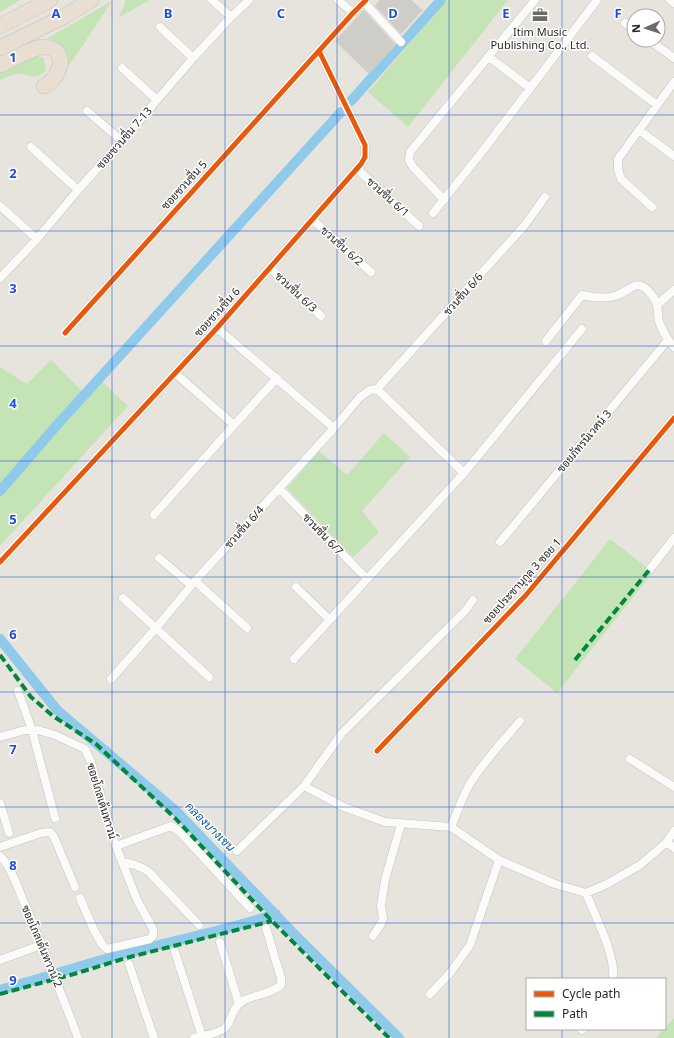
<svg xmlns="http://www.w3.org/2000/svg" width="674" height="1038" viewBox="0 0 674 1038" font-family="'Noto Sans',Sarabun,sans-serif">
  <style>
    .green { fill: #c4e4b5 }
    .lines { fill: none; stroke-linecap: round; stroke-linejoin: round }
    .canal { stroke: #8fcaeb; stroke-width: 10 }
    .building { fill: #cfcdc8 }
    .minor-casing { stroke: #c4c3c3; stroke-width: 9 }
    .motorway-casing { stroke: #c3c2c0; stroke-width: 16 }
    .minor { stroke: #fbfbfa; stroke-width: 8 }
    .motorway { stroke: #e8ded2; stroke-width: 15 }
    .quiet { stroke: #00873e; stroke-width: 4; stroke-dasharray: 8 4; stroke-linecap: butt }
    .cycleway-casing { stroke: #fff; stroke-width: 8 }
    .cycleway { stroke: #e8590c; stroke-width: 5 }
    .grid { fill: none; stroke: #1d4ed8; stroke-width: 1; stroke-opacity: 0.55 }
    .labels { text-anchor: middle; stroke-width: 3; stroke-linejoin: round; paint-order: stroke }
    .poi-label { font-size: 11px; fill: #282828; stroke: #fff }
    .street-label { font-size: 11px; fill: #282828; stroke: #fff }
    .water-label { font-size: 12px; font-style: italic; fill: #0a5a9b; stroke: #fff }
    .grid-label { font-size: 13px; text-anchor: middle; font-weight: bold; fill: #1d4ed8; stroke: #fff; stroke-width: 3; stroke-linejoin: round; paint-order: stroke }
  </style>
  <rect width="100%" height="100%" fill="#e7e4dd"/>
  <path class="green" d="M 0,0 L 20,0 L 0,12 Z
    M 126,0 L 150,0 L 119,17 Z
    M 447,0 L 508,0 L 408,127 L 368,92 Z
    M 112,1 L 77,54 L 64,72 L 64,49 L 56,41 L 48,38 Z
    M 32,54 L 44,58 L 46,71 C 35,80 31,75 18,74 C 13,74 5,78 0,80 L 0,68 Z
    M 51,360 L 84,393 L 96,376 L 128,406 L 0,546 L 0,367 L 27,384 Z
    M 384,433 L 410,457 L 362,511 L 379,532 L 353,557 L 287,488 L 319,451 L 347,475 Z
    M 610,539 L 653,572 L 557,693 L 515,659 Z
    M 674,1018 L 674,1038 L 656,1038 Z"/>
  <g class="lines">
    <path class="canal" d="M 351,101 L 441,0
      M 0,491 L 57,425 L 341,112
      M 0,639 L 57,710 L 175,810 L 294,934 L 399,1038
      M 0,990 C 45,978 89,962 135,951 C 182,939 230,929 276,914"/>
  </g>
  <path class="building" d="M 380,0 L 411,0 L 423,10 L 401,34 L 375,6 Z
    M 364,10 L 396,45 L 369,74 L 335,41 Z"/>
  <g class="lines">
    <g class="minor-casing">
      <path id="minor" d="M 212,0 L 231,17
        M 338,0 L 353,13
        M 670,0 L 674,3
        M 364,2 L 401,42
        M 625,23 L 634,30
        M 160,27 L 193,58
        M 649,40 L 674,58
        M 592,56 L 657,105
        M 489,57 L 530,88
        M 122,68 L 157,100
        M 87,111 L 122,141
        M 639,130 L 674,156
        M 31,147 L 78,190
        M 357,169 L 419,226
        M 444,200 L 413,167 L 409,160 L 410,152 L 535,0
        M 0,206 L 37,239
        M 652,207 L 621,179 L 618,169 L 618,159 L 674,82
        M 433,213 L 485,148 L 597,0
        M 313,220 L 371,272
        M 270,268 L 321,316
        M 0,278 L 37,239 L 78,190 L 122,141 L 193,58 L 231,17 L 249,0
        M 657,305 L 674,290
        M 217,328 L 334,428
        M 65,333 L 353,13 L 366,0
        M 546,341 L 582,295 C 591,297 605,299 615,296 C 622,294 628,289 634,286 C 644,282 655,297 657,306 C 659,312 657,318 660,324 C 663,332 668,340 674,347
        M 175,373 L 234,425
        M 377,389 L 524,226 L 545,197
        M 377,389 L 464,473
        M 279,488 L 367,579
        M 154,515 L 234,425 L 277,378
        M 500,542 L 668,340
        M 159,558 L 191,585
        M 0,562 L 217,328 L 361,164 L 365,157 L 365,145 L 319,51
        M 650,569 L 674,538
        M 195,581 L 247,628
        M 296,587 L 330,620
        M 123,598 L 209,677
        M 294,659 L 464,473 L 582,329
        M 111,679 L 156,628 L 195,581 L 334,428 L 360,397 L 370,390 L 377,389
        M 18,691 L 32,730 L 55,818
        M 0,737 L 25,730 L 38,730 L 55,735 L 85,749 L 91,762 L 114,841 L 137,900 L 153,929 L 153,936 L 150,939 L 107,949 C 98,944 85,909 80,898
        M 377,751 L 526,595 L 674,418
        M 630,759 L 674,787
        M 304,786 L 344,807 L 385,822 L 451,827 L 499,860 L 555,884 L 586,893 L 607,884 L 640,865 L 667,842 L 674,831
        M 0,803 L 9,833
        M 451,827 C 458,811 463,793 473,779 C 487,758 504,740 520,721
        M 667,842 L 674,848
        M 116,846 L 171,826 L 179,831 L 250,908
        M 0,847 L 41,833 L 50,832 L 54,837 L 75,887
        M 237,851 L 304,786 L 342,733 L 465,611 L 473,600
        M 0,856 C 11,865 20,894 26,907 C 44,951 62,994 78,1038
        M 122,862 C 133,863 140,866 149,872 L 199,925
        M 586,893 C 595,916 616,955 613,979
        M 373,936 L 381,924 L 383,918 L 381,906 L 385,880 L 401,824
        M 220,942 L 239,1004
        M 175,952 L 202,1036
        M 0,960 L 41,945
        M 129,964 L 154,1038
        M 430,994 L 450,973 L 470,945 L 499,860
        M 582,1030 L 583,1029
        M 194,1038 C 202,1036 221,1033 226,1027 C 232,1020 232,1007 243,1001 C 255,994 270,995 281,985 L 281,978 L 266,928"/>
    </g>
    <g class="motorway-casing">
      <path id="motorway" d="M 0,26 L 50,0
        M 0,48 L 65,16 L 91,0
        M 0,65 C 10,61 37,45 46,47 C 70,50 60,79 44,86"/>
    </g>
    <use href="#minor" class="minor"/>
    <use href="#motorway" class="motorway"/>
    <path class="quiet" d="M 0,655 L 31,697 L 53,716 L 96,744 L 175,818 L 270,919 L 389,1038
      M 575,660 L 650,569
      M 0,994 L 74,974 L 126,958 L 272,921"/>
    <g class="cycleway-casing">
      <path id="cycleway" d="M 65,333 L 353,13 L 366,0
        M 0,562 L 217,328 L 361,164 L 365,157 L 365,145 L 319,51
        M 377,751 L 526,595 L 674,418"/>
    </g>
    <use href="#cycleway" class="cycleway"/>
  </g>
  <path class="grid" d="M 112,0 L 112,1038M 225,0 L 225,1038M 337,0 L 337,1038M 449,0 L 449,1038M 562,0 L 562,979M 0,115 L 674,115M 0,231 L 674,231M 0,346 L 674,346M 0,461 L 674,461M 0,577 L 674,577M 0,692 L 674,692M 0,807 L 674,807M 0,923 L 674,923M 562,1029 L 562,1038"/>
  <defs>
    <g id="office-bare" transform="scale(1.2)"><path d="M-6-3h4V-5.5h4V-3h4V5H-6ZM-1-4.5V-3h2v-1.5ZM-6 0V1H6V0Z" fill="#6b6a67" stroke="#fff" stroke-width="2.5" paint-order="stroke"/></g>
  </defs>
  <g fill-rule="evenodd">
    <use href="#office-bare" x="540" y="15"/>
  </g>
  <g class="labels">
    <g class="poi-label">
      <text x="540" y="36">Itim Music<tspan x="540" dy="13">Publishing Co., Ltd.</tspan></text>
    </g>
    <g class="street-label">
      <text transform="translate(124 138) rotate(-49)" y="4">ซอยชวนชื่น 7-13</text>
      <text transform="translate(184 185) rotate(-48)" y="4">ซอยชวนชื่น 5</text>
      <text transform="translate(388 197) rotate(42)" y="4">ชวนชื่น 6/1</text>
      <text transform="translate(342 246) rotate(42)" y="4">ชวนชื่น 6/2</text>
      <text transform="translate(296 292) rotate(43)" y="4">ชวนชื่น 6/3</text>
      <text transform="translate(463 294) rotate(-48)" y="4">ชวนชื่น 6/6</text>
      <text transform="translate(217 312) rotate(-48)" y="4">ซอยชวนชื่น 6</text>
      <text transform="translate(584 441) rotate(-50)" y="4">ซอยภัทรนิเวศน์ 3</text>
      <text transform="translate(244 527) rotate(-48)" y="4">ชวนชื่น 6/4</text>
      <text transform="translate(323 534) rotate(46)" y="4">ชวนชื่น 6/7</text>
      <text transform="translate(522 581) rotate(-48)" y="4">ซอยประชานุกูล 3 ซอย 1</text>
      <text transform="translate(102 801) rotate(73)" y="4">ซอยโกลเด้นทาวน์</text>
      <text transform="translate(42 946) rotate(67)" y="4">ซอยโกลเด้นทาวน์ 2</text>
    </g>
    <g class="water-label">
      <text transform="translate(210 827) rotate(45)" y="4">คลองบางเขน</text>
    </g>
  </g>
  <g class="grid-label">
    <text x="56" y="18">A</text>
    <text x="168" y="18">B</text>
    <text x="281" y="18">C</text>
    <text x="393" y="18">D</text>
    <text x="506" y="18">E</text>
    <text x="618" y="18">F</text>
    <text x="13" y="62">1</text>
    <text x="13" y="178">2</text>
    <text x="13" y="293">3</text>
    <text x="13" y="408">4</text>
    <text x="13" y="524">5</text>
    <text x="13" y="639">6</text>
    <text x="13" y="754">7</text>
    <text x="13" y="870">8</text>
    <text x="13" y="985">9</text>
  </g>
  <rect x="526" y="978" width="140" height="52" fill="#ffffff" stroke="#a9a9a9"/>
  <rect x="534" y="991" width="20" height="6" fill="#e8590c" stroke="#a9a9a9"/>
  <text x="562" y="998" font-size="12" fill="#282828">Cycle path</text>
  <rect x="534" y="1011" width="20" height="6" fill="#00873e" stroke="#a9a9a9"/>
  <text x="562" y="1018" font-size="12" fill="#282828">Path</text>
  <g transform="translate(646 28) rotate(267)"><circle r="19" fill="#ffffff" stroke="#a9a9a9"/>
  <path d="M0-3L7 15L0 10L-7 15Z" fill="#6b6a67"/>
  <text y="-6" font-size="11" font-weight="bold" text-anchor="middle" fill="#282828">N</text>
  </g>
</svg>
